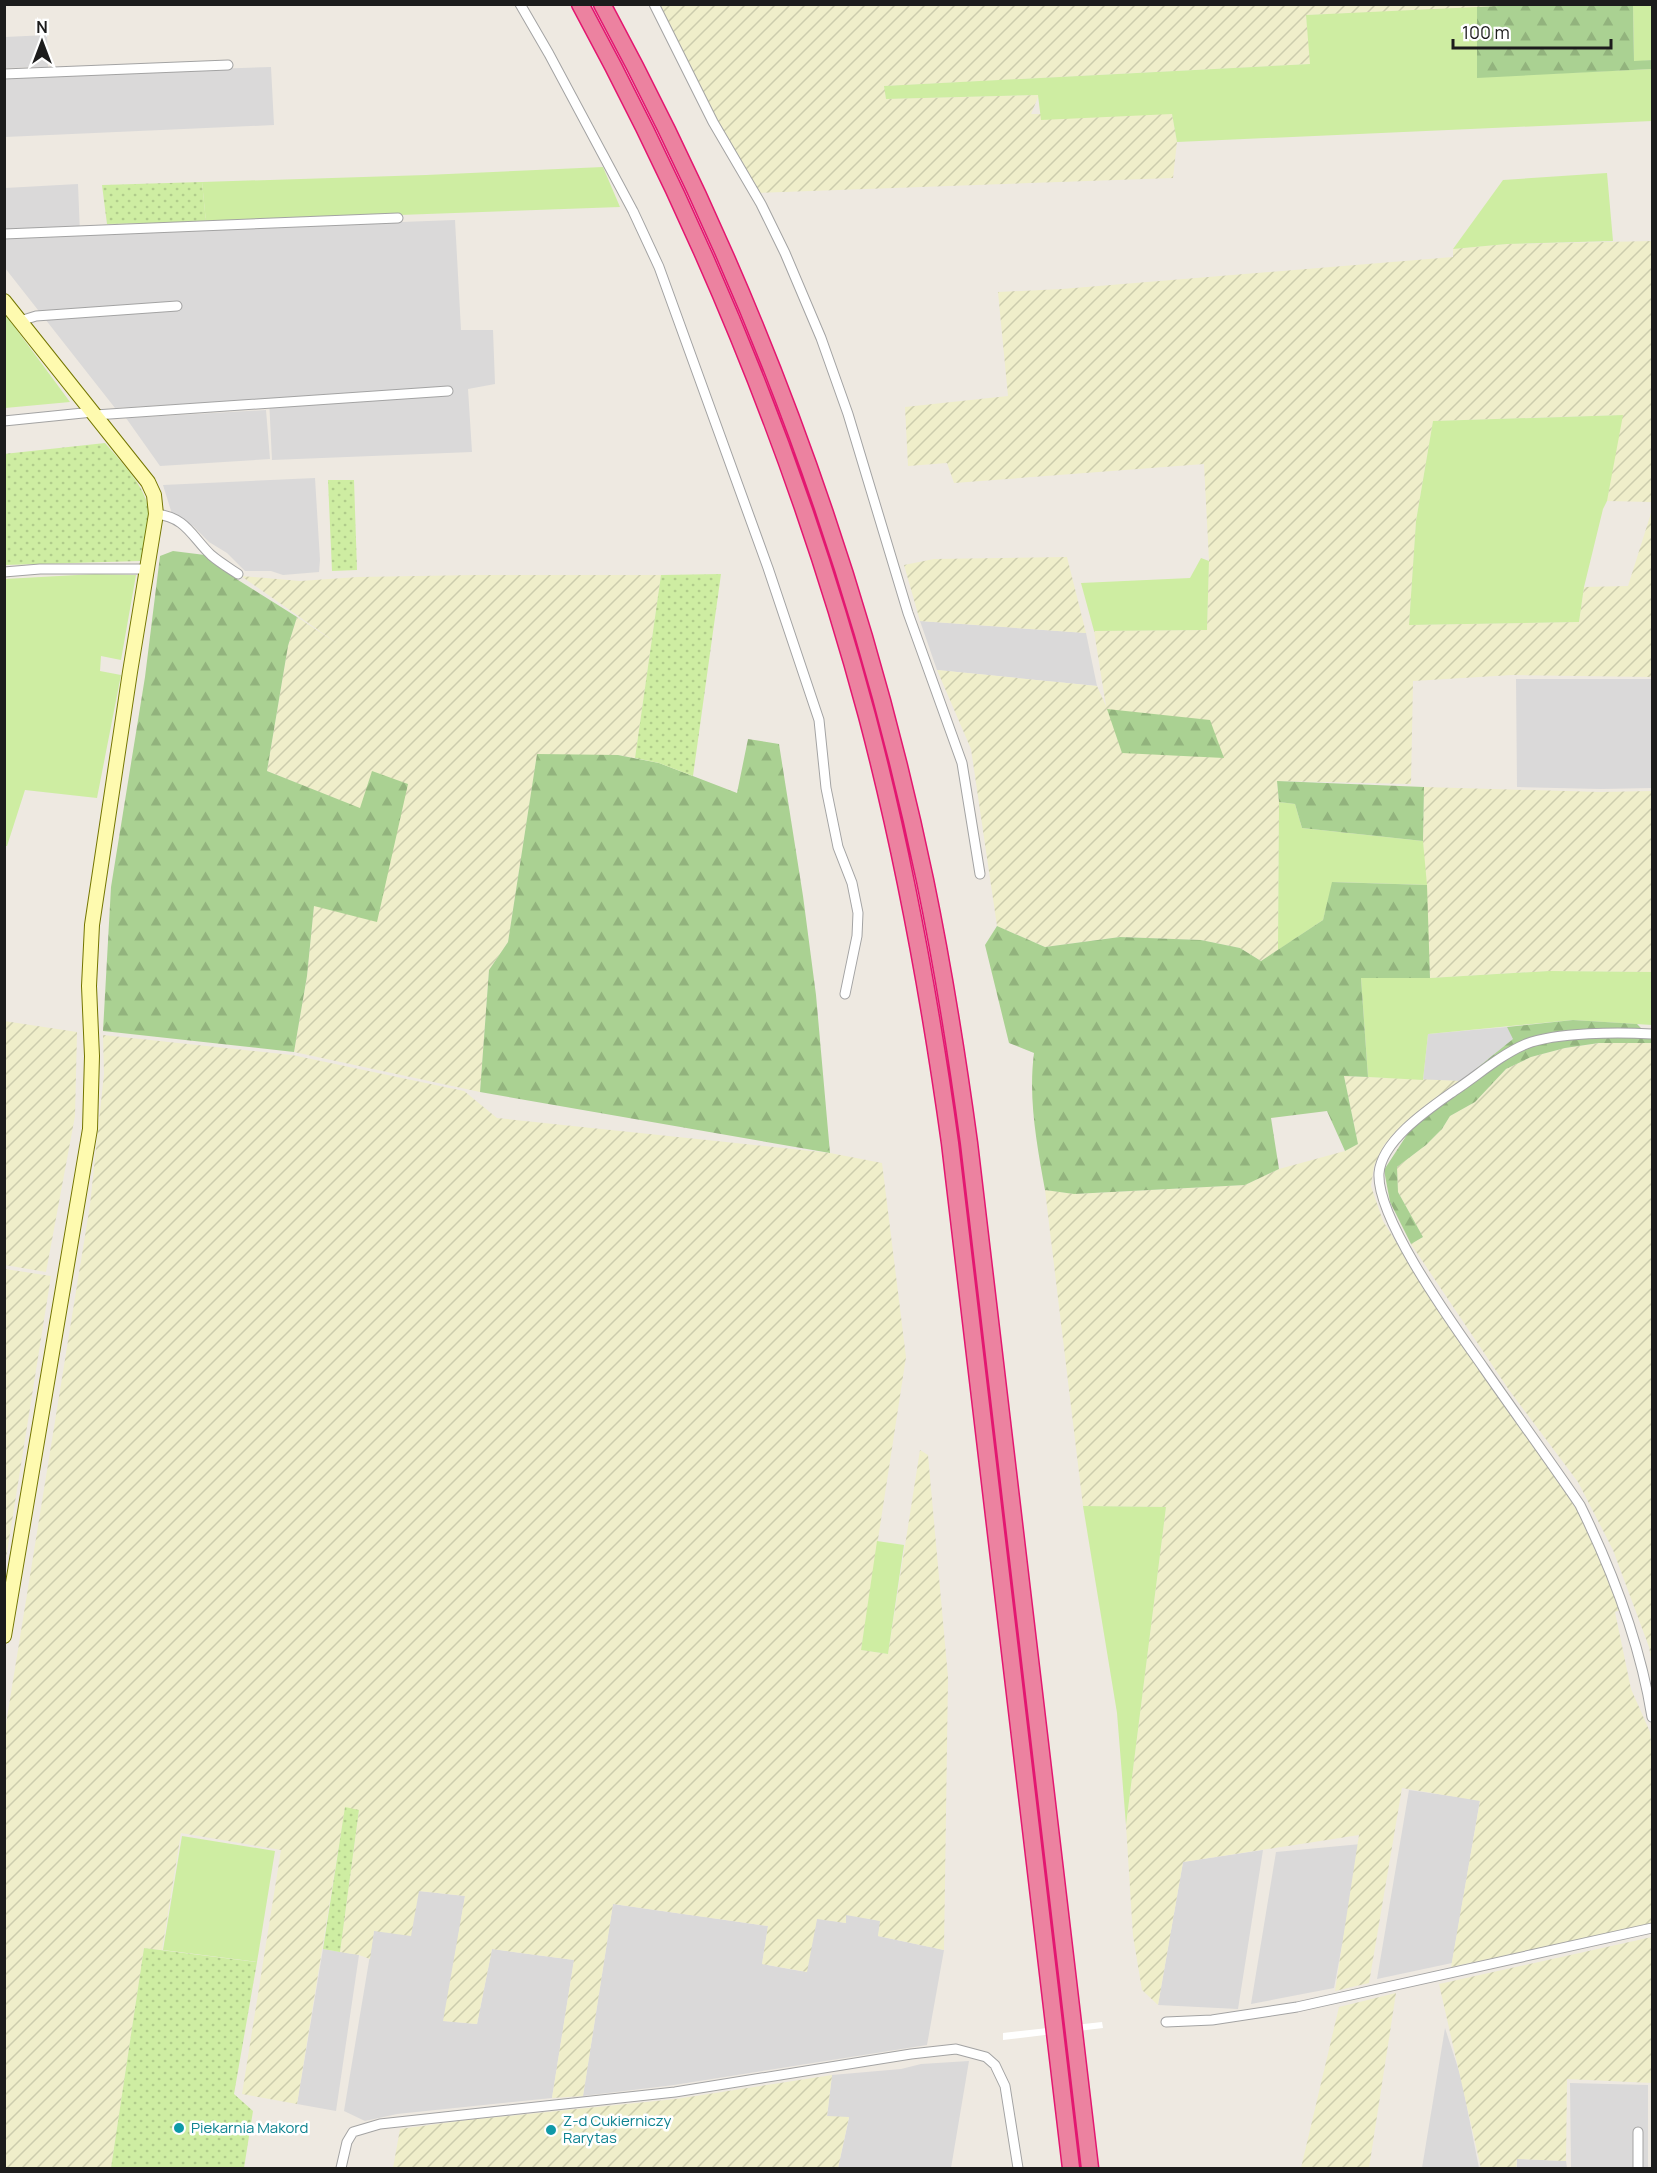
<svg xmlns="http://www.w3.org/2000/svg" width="1657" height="2173" viewBox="0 0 1657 2173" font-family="Manrope,sans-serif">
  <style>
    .residential { fill: #dad9d9 }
    .farmland { fill: url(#farmland-furrows) }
    .grass { fill: #ceeda2 }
    .forest { fill: url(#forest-firs) }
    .garden { fill: url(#garden-dots) }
    .pier { fill: #fff }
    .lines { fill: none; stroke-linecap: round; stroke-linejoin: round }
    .street-casing { stroke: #a3a3a3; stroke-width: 11 }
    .secondary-casing { stroke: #747600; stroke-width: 16 }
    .highway-casing { stroke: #e31770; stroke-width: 19 }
    .street { stroke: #fff; stroke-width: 9 }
    .secondary { stroke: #fefaaf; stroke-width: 14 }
    .highway { stroke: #ec82a0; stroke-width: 16 }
    .culture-dot { fill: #0f9aa8; stroke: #fff; stroke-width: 2 }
    .labels { text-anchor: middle; stroke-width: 5; stroke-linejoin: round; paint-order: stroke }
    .culture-label { font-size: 15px; fill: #0d838f; stroke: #fff; text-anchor: start }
  </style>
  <defs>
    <pattern id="farmland-furrows" width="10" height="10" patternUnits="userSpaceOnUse" patternTransform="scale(1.5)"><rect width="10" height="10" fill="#efeeca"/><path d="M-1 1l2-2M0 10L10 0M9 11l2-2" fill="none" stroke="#ccccad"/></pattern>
    <pattern id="forest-firs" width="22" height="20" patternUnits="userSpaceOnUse" patternTransform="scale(1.5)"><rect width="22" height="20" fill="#aad192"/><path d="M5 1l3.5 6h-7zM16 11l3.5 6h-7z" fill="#92b37d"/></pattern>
    <pattern id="garden-dots" width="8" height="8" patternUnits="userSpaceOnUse" patternTransform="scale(1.5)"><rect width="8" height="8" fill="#ceeda2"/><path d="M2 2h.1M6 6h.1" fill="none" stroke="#b0cb8b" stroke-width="1.8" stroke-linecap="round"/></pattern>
  </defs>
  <rect width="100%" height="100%" fill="#eee9e1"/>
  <path class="residential" d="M 47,35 L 48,67 L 5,68 L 5,37 Z
    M 271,67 L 274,125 L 5,137 L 4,76 Z
    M 78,184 L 80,234 L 455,220 L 461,330 L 493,330 L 495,384 L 468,389 L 472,452 L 272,460 L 269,399 L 115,408 L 5,268 L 5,188 Z
    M 266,410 L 270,459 L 160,466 L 126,418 Z
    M 315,478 L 320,560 L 319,572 L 283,575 L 271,571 L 245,571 L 227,553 L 209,542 L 193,526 L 172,514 L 163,485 Z
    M 920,621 L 1086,633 L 1097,686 L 937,670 Z
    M 1516,679 L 1652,679 L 1652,788 L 1601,789 L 1517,787 Z
    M 1507,1027 L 1514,1039 L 1461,1081 L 1423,1080 L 1428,1034 Z
    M 1409,1790 L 1480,1800 L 1452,1963 L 1377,1979 Z
    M 1361,1844 L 1334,1988 L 1251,2004 L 1276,1852 Z
    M 1263,1850 L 1238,2009 L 1158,2005 L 1183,1862 Z
    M 419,1891 L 465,1896 L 444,2021 L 477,2024 L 492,1949 L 574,1960 L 552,2098 L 397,2114 L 365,2121 L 344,2111 L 374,1931 Z
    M 613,1904 L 768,1926 L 762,1964 L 806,1972 L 817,1918 L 846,1923 L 846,1914 L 881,1921 L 878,1936 L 944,1950 L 927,2045 L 674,2085 L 583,2096 Z
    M 323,1949 L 359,1955 L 336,2111 L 297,2104 Z
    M 1445,2028 L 1461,2077 L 1479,2168 L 1422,2168 Z
    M 969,2061 L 951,2168 L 838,2168 L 849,2118 L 827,2117 L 832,2075 L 901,2069 L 921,2064 Z
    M 1570,2083 L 1648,2085 L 1648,2168 L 1571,2168 Z
    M 1517,2159 L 1566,2161 L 1567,2168 L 1517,2168 Z"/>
  <path class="farmland" d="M 655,5 L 1574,5 L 1306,15 L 1311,64 L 885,86 L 886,99 L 1039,95 L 1031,114 L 1172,114 L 1177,142 L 1173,178 L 754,193 Z
    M 1652,241 L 1652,502 L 1607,501 L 1622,415 L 1433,421 L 1416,521 L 1409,625 L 1579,622 L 1584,587 L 1628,586 L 1652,510 L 1652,677 L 1512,675 L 1413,681 L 1411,784 L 1277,781 L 1279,802 L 1278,950 L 1261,961 L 1240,948 L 1201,940 L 1120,937 L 1045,947 L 997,926 L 971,749 L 937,670 L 1097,686 L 1106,706 L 1094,631 L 1207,630 L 1209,561 L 1204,464 L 954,483 L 947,463 L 908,466 L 905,407 L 1008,396 L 998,292 L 1062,289 L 1453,257 L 1453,249 L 1507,244 Z
    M 1067,557 L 1086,633 L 920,621 L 904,565 L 934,559 Z
    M 475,575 L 661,575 L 635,758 L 618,755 L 537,755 L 508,942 L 489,970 L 480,1092 L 294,1052 L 307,976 L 314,906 L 361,809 L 267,771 L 288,646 L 297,617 L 338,644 L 241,576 L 300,581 L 358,577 Z
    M 1424,787 L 1600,792 L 1652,791 L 1652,972 L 1549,971 L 1430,978 L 1423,841 Z
    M 4,1021 L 77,1032 L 75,1116 L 46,1272 L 5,1265 Z
    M 103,1035 L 292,1055 L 464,1091 L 497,1118 L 830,1153 L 882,1163 L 906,1357 L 861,1650 L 888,1654 L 920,1450 L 928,1455 L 948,1677 L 944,1950 L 878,1936 L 880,1921 L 846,1915 L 846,1923 L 817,1919 L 807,1972 L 762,1964 L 768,1926 L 613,1904 L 583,2096 L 552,2098 L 574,1960 L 492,1949 L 477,2024 L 443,2021 L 465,1896 L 419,1891 L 411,1936 L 374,1931 L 370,1959 L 359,1955 L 340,1952 L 359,1811 L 345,1808 L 297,2104 L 242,2094 L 281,1850 L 181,1833 L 162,1950 L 144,1948 L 111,2168 L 5,2168 L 5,1730 L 90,1205 L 104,1074 Z
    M 1600,1043 L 1652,1043 L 1652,1664 L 1649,1647 L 1613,1550 L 1578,1482 L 1509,1390 L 1411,1244 L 1423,1237 L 1398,1192 L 1397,1167 L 1426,1145 L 1442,1129 L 1450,1116 L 1475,1102 L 1506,1069 L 1531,1057 L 1565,1048 Z
    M 1344,1076 L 1461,1081 L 1400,1127 L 1384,1145 L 1374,1166 L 1371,1186 L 1383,1221 L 1441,1314 L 1558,1480 L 1590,1531 L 1602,1566 L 1622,1609 L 1615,1612 L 1631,1689 L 1650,1732 L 1652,1754 L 1652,1924 L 1451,1967 L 1480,1801 L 1402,1788 L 1369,1983 L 1335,1991 L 1359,1835 L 1183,1862 L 1158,2005 L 1142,1990 L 1133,1936 L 1126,1825 L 1166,1507 L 1083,1506 L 1045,1190 L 1075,1194 L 1245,1185 L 1279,1169 L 1345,1151 L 1358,1144 Z
    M 5,1269 L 51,1276 L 5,1565 L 4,1269 Z
    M 1652,1937 L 1652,2083 L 1567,2079 L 1566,2161 L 1517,2159 L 1516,2168 L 1481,2168 L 1439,1984 Z
    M 1396,1993 L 1369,2168 L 1301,2168 L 1339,2007 Z
    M 832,2075 L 827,2116 L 849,2117 L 838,2168 L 393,2168 L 400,2129 L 467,2120 L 676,2099 Z"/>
  <path class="grass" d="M 1633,5 L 1652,5 L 1652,60 L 1634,62 Z
    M 1477,7 L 1477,77 L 1652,69 L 1652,121 L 1177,142 L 1172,114 L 1041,120 L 1038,95 L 886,99 L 884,86 L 1310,64 L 1306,15 Z
    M 603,167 L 620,207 L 206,222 L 202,182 L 426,175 Z
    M 1607,173 L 1613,241 L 1507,244 L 1453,249 L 1503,180 Z
    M 4,314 L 5,314 L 70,402 L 5,408 Z
    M 1623,415 L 1607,501 L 1603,509 L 1584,587 L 1579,622 L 1409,625 L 1416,521 L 1433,421 Z
    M 1201,558 L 1209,561 L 1207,630 L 1094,631 L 1081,583 L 1190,578 Z
    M 95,574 L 136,575 L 121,660 L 101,656 L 100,671 L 121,675 L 97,798 L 25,790 L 7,846 L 5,846 L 5,579 Z
    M 1279,802 L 1295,804 L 1302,828 L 1423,841 L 1427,885 L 1333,882 L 1323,920 L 1278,950 Z
    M 1549,971 L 1652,972 L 1652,1025 L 1573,1020 L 1428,1034 L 1423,1080 L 1368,1077 L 1361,978 L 1430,978 Z
    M 1083,1506 L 1166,1507 L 1126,1825 L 1117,1713 Z
    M 877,1541 L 904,1545 L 888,1654 L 861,1650 Z
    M 182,1836 L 275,1851 L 257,1962 L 163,1950 Z"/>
  <path class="forest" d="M 1545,4 L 1633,5 L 1634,61 L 1652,60 L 1652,69 L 1477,78 L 1477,7 Z
    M 173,551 L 205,555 L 238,580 L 297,617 L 288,646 L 267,771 L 360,808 L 372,771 L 408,784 L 377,922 L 314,906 L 307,976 L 294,1052 L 103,1031 L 111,887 L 145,677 L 160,556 Z
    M 1107,709 L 1210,720 L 1224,758 L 1122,753 Z
    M 748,739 L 779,744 L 803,896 L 816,995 L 830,1153 L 480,1092 L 489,970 L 508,942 L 537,754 L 618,755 L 659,763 L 737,793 Z
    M 1277,781 L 1424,787 L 1423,841 L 1302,828 L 1295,804 L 1279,802 Z
    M 1332,882 L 1427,885 L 1430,978 L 1361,978 L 1368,1077 L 1344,1076 L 1358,1144 L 1345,1151 L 1327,1111 L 1271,1118 L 1279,1169 L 1245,1185 L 1074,1194 L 1045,1190 C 1037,1145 1028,1099 1034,1053 L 1009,1043 L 985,945 L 997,926 L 1045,947 L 1120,937 L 1201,940 L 1240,948 L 1261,961 L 1323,920 Z
    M 1573,1020 L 1637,1024 L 1652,1039 L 1652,1043 L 1599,1043 L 1565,1048 L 1531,1057 L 1506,1069 L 1475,1102 L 1450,1116 L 1442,1129 L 1426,1145 L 1397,1167 L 1398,1192 L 1423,1237 L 1411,1244 L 1390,1202 L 1384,1170 L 1425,1107 L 1461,1081 L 1513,1039 L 1507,1027 Z"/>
  <path class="garden" d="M 202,182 L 206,222 L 107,224 L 102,185 Z
    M 105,443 C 120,461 149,489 149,515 C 149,530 144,546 140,561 L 5,565 L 4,454 Z
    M 328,480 L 354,480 L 357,570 L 332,571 Z
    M 721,574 L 693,776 L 659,763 L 635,758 L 661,575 Z
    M 345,1807 L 359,1810 L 340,1952 L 323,1949 Z
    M 144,1948 L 257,1962 L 234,2094 L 253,2111 L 244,2168 L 111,2168 Z"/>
  <path class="pier" d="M 1102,2022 L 1103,2028 L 1003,2040 L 1003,2033 Z"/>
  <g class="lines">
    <g class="street-casing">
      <path id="street" d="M 520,4 L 549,54 L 633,211 L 659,267 L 768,568 L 819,720 L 826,788 L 838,847 L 852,883 L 858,913 L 857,936 L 845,994
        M 654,4 L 713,122 L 761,204 L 785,253 L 821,338 L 848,414 L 908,613 L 962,763 L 980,874
        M 4,74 L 228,65
        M 4,234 L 398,218
        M 20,321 L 36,316 L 177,306
        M 95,415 L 448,391
        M 4,421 L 93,412
        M 156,514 C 186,517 192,537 211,555 C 219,562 229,568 238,574
        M 4,572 L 40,569 L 147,569
        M 1652,1034 C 1619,1032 1557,1032 1526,1044 C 1500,1055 1477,1076 1454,1091 C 1430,1108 1382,1140 1379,1173 C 1376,1219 1455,1327 1483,1367 C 1515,1413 1548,1458 1580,1505 C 1613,1572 1640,1643 1652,1717
        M 1166,2022 L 1212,2020 L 1297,2007 L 1652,1928
        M 341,2168 L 347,2142 L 353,2132 L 380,2124 L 675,2092 L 911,2054 L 956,2049 L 986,2057 L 995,2065 L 1005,2086 L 1018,2168
        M 1638,2168 L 1638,2132"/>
    </g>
    <g class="secondary-casing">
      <path id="secondary" d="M 4,301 L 148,482 L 154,495 L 156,514 L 130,672 L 92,925 L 89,986 L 92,1056 L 90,1129 L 4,1636"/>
    </g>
    <g class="highway-casing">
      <path id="highway" d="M 580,4 C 703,230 800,467 867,716 C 904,856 930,999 950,1143 L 1071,2168
        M 602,4 C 751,279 861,574 925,880 C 943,967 957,1055 969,1143 L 1090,2168"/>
    </g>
    <use href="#street" class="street"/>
    <use href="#secondary" class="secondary"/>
    <use href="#highway" class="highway"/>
  </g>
  <g class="culture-dot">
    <circle cx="179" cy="2128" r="6"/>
    <circle cx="551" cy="2130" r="6"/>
  </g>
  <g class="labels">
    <g class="culture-label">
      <text x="563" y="2126">Z-d Cukierniczy<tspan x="563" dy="17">Rarytas</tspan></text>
      <text x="191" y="2133">Piekarnia Makord</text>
    </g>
  </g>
  <rect width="1657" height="2173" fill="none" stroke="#1c1c1c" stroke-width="12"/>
  <g transform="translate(42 42)" stroke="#ffffff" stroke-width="4.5" paint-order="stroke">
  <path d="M0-4.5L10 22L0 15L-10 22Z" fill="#1c1c1c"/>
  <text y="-9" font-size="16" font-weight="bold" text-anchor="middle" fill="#1c1c1c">N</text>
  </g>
  <path d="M1453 39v9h158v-9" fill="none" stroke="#1c1c1c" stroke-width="3"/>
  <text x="1462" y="39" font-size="18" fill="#1c1c1c" stroke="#ffffff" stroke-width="4.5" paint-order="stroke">100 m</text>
</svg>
